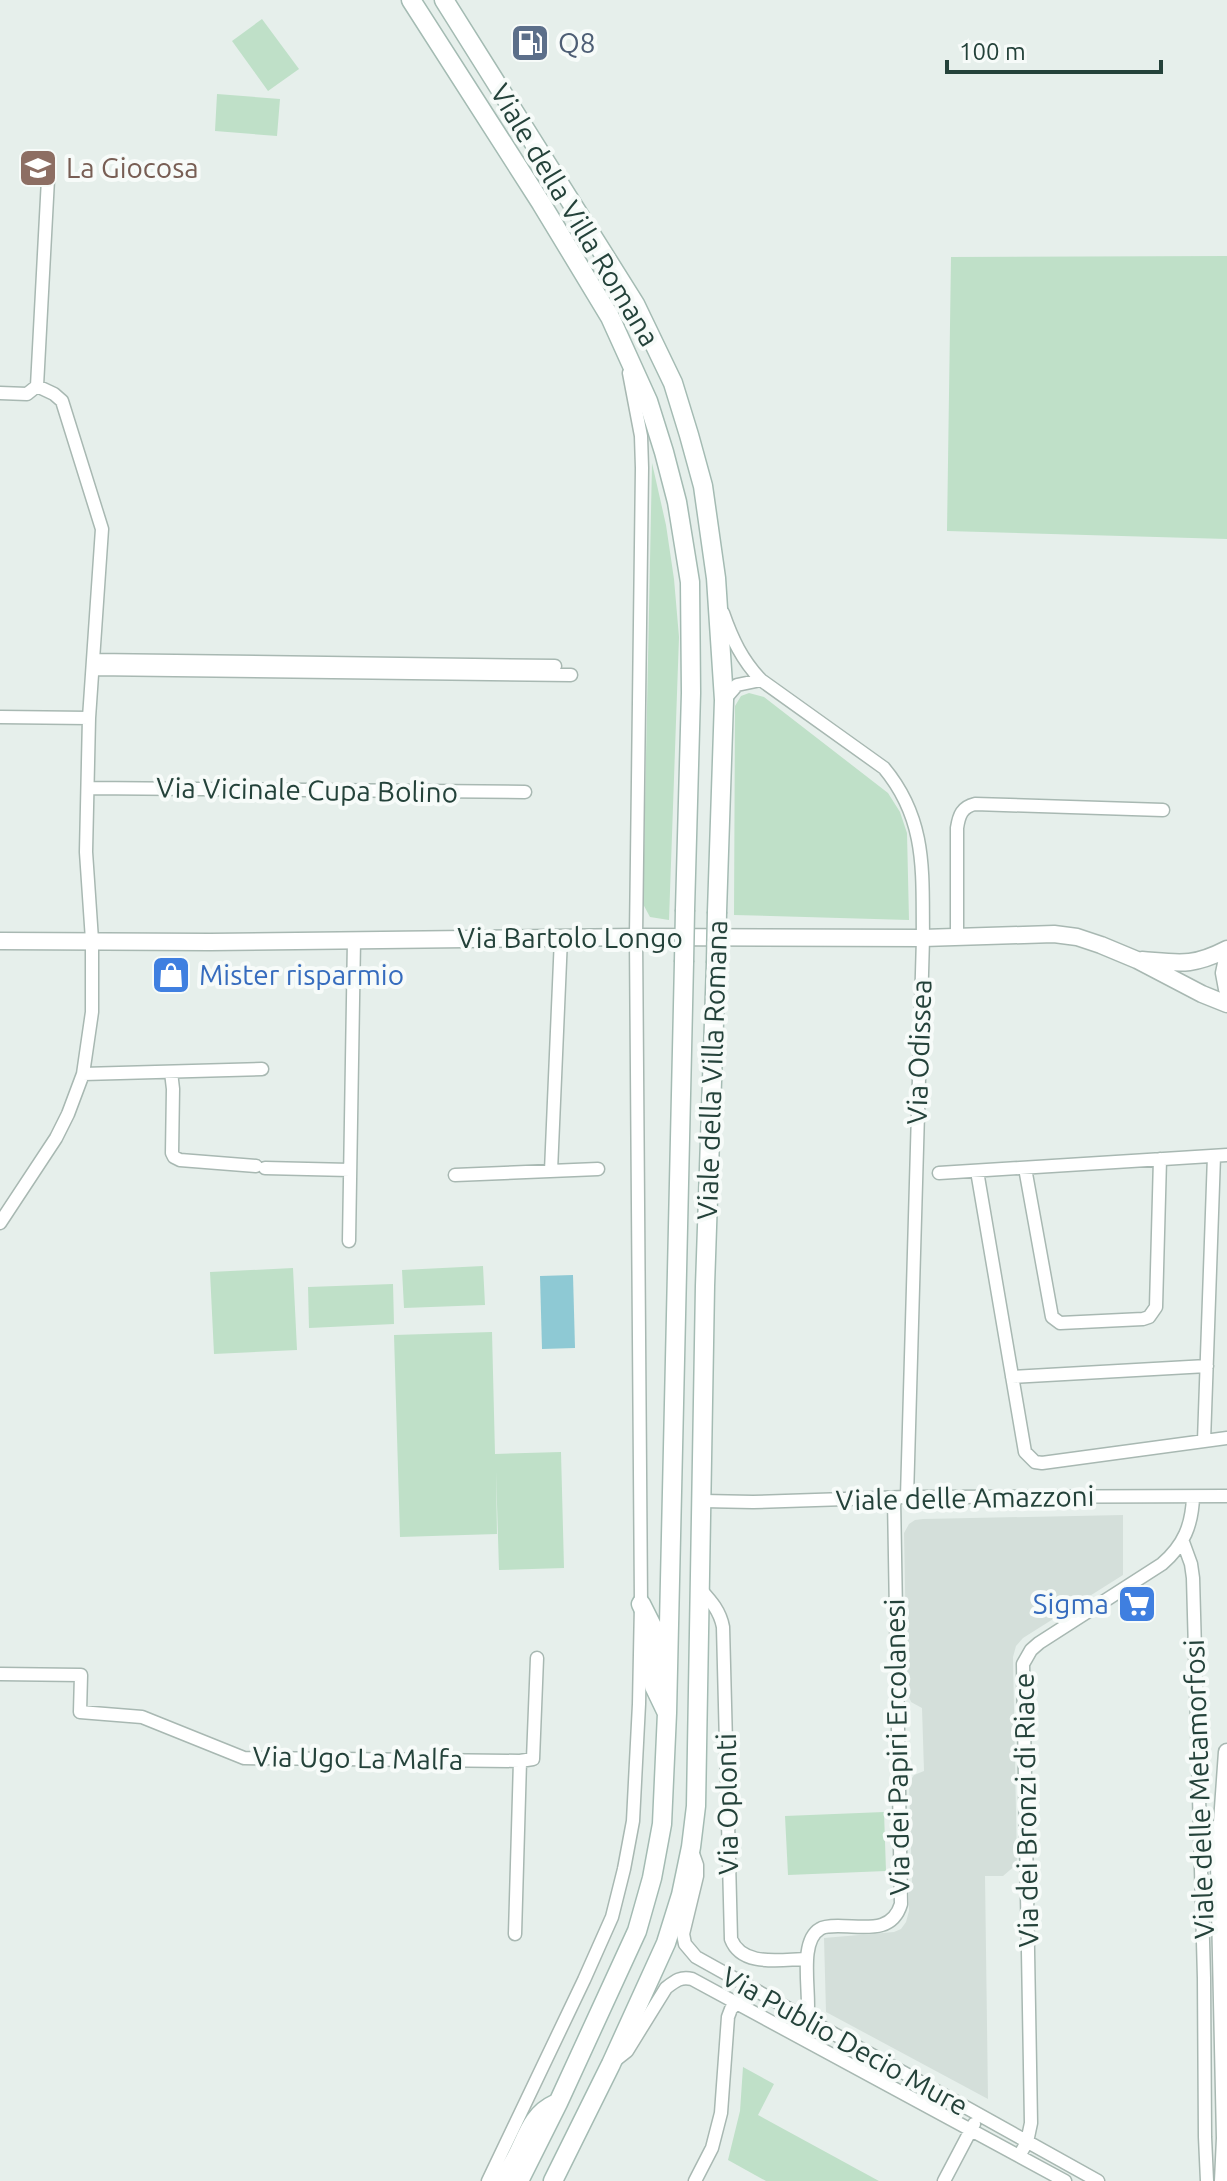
<svg xmlns="http://www.w3.org/2000/svg" width="1227" height="2181" viewBox="0 0 1227 2181" font-family="Ubuntu,sans-serif">
  <style>
    .built { fill: #d4dfda }
    .green { fill: #bfe0c8 }
    .water { fill: #8ec9d4 }
    .lines { fill: none; stroke-linecap: round; stroke-linejoin: round }
    .minor-casing { stroke: #a8b8b2; stroke-width: 15 }
    .tertiary-casing { stroke: #a8b8b2; stroke-width: 19 }
    .secondary-casing { stroke: #a4bbb3; stroke-width: 21 }
    .minor { stroke: #fff; stroke-width: 12 }
    .tertiary { stroke: #fff; stroke-width: 16 }
    .secondary { stroke: #fff; stroke-width: 18 }
    .secondary-bridge-casing { stroke: #a4bbb3; stroke-width: 21; stroke-linecap: butt }
    .secondary-bridge { stroke: #fff; stroke-width: 18 }
    .labels { text-anchor: middle; stroke-width: 8; stroke-linejoin: round; paint-order: stroke }
    .service-label { font-size: 28px; fill: #4e5e75; stroke: #f7fbf9; text-anchor: start }
    .education-label { font-size: 28px; fill: #785e54; stroke: #f7fbf9; text-anchor: start }
    .street-label { font-size: 28px; fill: #24423a; stroke: #f7fbf9 }
    .shop-label { font-size: 28px; fill: #366cbe; stroke: #f7fbf9; text-anchor: start }
  </style>
  <rect width="100%" height="100%" fill="#e6efeb"/>
  <path class="built" d="M 1123,1515 L 1123,1575 L 1023,1638 L 1016,1646 L 1013,1657 L 1017,1864 L 1003,1876 L 985,1876 L 988,2099 L 826,2012 L 824,1938 L 894,1932 L 901,1929 L 906,1922 L 909,1911 L 909,1885 L 912,1882 L 909,1783 L 914,1775 L 924,1771 L 922,1708 L 911,1702 L 907,1692 L 904,1533 L 909,1524 L 915,1520 L 923,1519 Z"/>
  <path class="green" d="M 262,19 L 299,69 L 268,91 L 232,41 Z
    M 217,94 L 280,99 L 277,136 L 215,131 Z
    M 1227,256 L 1227,539 L 947,531 L 951,257 Z
    M 652,463 L 666,525 L 674,579 L 679,637 L 669,920 L 650,917 L 643,904 Z
    M 749,693 L 764,697 L 888,793 L 900,812 L 907,833 L 909,920 L 734,915 L 735,706 L 741,696 Z
    M 483,1266 L 485,1305 L 404,1308 L 402,1270 Z
    M 293,1268 L 297,1350 L 214,1354 L 210,1272 Z
    M 393,1284 L 394,1324 L 309,1328 L 308,1287 Z
    M 492,1332 L 495,1454 L 561,1452 L 564,1568 L 499,1570 L 496,1471 L 497,1534 L 400,1537 L 394,1335 Z
    M 884,1812 L 886,1871 L 788,1875 L 785,1816 Z
    M 743,2067 L 774,2084 L 758,2115 L 879,2181 L 766,2181 L 728,2160 L 740,2111 Z"/>
  <path class="water" d="M 573,1275 L 575,1348 L 542,1349 L 540,1276 Z"/>
  <g class="lines">
    <g class="minor-casing">
      <path id="minor" d="M 37,386 L 48,179
        M 0,393 L 27,394 L 37,386 L 54,394 L 62,401 L 102,529 L 89,718 L 86,852 L 92,940 L 92,1012 L 83,1074 L 68,1114 L 56,1138 L 0,1223
        M 723,613 C 732,639 742,660 761,680 L 884,768 C 928,821 922,874 923,938 L 907,1497
        M 94,660 L 555,666
        M 93,669 L 571,675
        M 724,700 L 737,685 L 761,680
        M 0,717 L 89,718
        M 88,788 L 525,792
        M 957,937 L 957,828 C 959,815 962,807 975,804 L 1163,810
        M 171,1072 L 173,1089 L 172,1153 L 174,1157 L 180,1160 L 256,1166
        M 83,1074 L 262,1069
        M 265,1168 L 350,1170
        M 1025,1168 L 1052,1317 L 1060,1323 L 1143,1319 L 1149,1317 L 1156,1307 L 1160,1159
        M 551,1171 L 561,938
        M 977,1171 L 1025,1452 L 1035,1462 L 1042,1463 L 1227,1438
        M 939,1173 L 1227,1155
        M 455,1175 L 598,1169
        M 349,1241 L 354,940
        M 1012,1377 L 1207,1366
        M 1204,1441 L 1214,1156
        M 703,1501 L 753,1502 L 907,1497 L 1227,1496
        M 1183,1542 L 1191,1564 L 1193,1578 L 1204,1978 L 1205,2137 L 1207,2181
        M 701,1590 C 711,1601 720,1611 723,1627 L 731,1939 C 742,1968 782,1959 807,1959
        M 0,1674 L 81,1675 L 80,1712 L 142,1717 L 244,1758 L 520,1761 L 533,1759 L 537,1658
        M 692,1851 L 697,1865 L 697,1876 L 683,1934 L 685,1944 L 696,1957 L 1098,2181
        M 515,1934 L 520,1761
        M 799,2037 C 802,2031 806,2025 807,2020 C 812,1998 797,1942 820,1929 C 824,1926 832,1926 838,1926 C 864,1926 892,1934 901,1904 L 894,1498
        M 613,2062 L 627,2051 L 666,1988 C 675,1981 681,1976 692,1979 L 1065,2181
        M 1019,2156 L 1027,2142 L 1031,2123 L 1023,1664 L 1031,1650 L 1039,1643 L 1162,1564 C 1184,1545 1192,1525 1193,1497
        M 488,2181 L 584,1980 L 612,1917 L 624,1869 L 633,1821 L 639,1704 L 641,1604 L 636,937 L 642,468 L 641,436 L 629,373
        M 695,2181 L 712,2148 L 721,2113 L 728,2017 L 731,2009 L 743,1997
        M 944,2181 L 974,2124"/>
    </g>
    <g class="tertiary-casing">
      <path id="tertiary" d="M 0,941 L 210,942 L 636,937 L 923,938 L 1054,934 L 1077,937 L 1101,945 L 1137,960 L 1202,994 L 1227,1004
        M 1227,959 L 1224,973 L 1227,989
        M 1142,960 C 1179,963 1192,967 1227,949
        M 1223,2181 L 1225,2138 L 1219,1864 L 1227,1752"/>
    </g>
    <g class="secondary-casing">
      <path id="secondary" d="M 411,0 L 541,203 L 610,317 L 648,401 L 664,452 L 677,502 L 690,582 L 691,693 L 685,910
        M 444,0 L 635,304 L 673,383 L 689,435 L 703,486 L 716,578 L 724,700 L 717,912
        M 641,1604 L 654,1630 L 654,1686 L 666,1711
        M 495,2181 C 501,2177 507,2174 510,2168 C 526,2145 528,2116 555,2104
        M 519,2181 L 558,2103 L 637,1931 L 652,1878 L 662,1824 L 667,1713 L 684,962
        M 553,2181 L 611,2064 L 666,1943 L 681,1895 L 691,1847 L 696,1806 L 705,1286 L 716,963"/>
    </g>
    <use href="#minor" class="minor"/>
    <use href="#tertiary" class="tertiary"/>
    <use href="#secondary" class="secondary"/>
    <g class="secondary-bridge-casing">
      <path id="secondary-bridge" d="M 684,962 L 685,910
        M 716,963 L 717,912"/>
    </g>
    <use href="#secondary-bridge" class="secondary-bridge"/>
  </g>
  <defs>
    <g id="fuel-square" transform="scale(2)"><rect x="-9" y="-9" width="18" height="18" rx="4" fill="#5c6f8a" stroke="#f7fbf9"/><path d="M-5.5-6h7V0h2V4h1.3V-2.5L3-4.5l.8-.8L6-3V5H2.5V1h-1V6h-7ZM-4.2-4.7v3.2H.2V-4.7Z" fill="#fff"/></g>
    <g id="school-square" transform="scale(2)"><rect x="-9" y="-9" width="18" height="18" rx="4" fill="#8d6e63" stroke="#f7fbf9"/><path d="M0-5L7-2L0 1L-7-2ZM-4 1L0 2.5L4 1V4Q0 6-4 4Z" fill="#fff"/></g>
    <g id="shop-square" transform="scale(2)"><rect x="-9" y="-9" width="18" height="18" rx="4" fill="#3f7fe0" stroke="#f7fbf9"/><path d="M-5-2.5h2.3a2.7 3.5 0 0 1 5.4 0H5L5.5 6h-11ZM-1.5-2.5h3a1.5 2.3 0 0 0-3 0Z" fill="#fff"/></g>
    <g id="supermarket-square" transform="scale(2)"><rect x="-9" y="-9" width="18" height="18" rx="4" fill="#3f7fe0" stroke="#f7fbf9"/><path d="M-6-5.5h2.5l.6 2H6L4.5 2H-2.5L-4.4-4H-6ZM-1.5 3.2a1.3 1.3 0 1 0 .1 0ZM3 3.2a1.3 1.3 0 1 0 .1 0Z" fill="#fff"/></g>
  </defs>
  <g fill-rule="evenodd">
    <use href="#fuel-square" x="530" y="43"/>
    <use href="#school-square" x="38" y="168"/>
    <use href="#shop-square" x="171" y="975"/>
    <use href="#supermarket-square" x="1137" y="1604"/>
  </g>
  <g class="labels">
    <g class="service-label">
      <text x="558" y="53">Q8</text>
    </g>
    <g class="education-label">
      <text x="66" y="178">La Giocosa</text>
    </g>
    <g class="street-label">
      <text transform="translate(575 215) rotate(59)" y="10">Viale della Villa Romana</text>
      <text transform="translate(307 790) rotate(1)" y="10">Via Vicinale Cupa Bolino</text>
      <text x="570" y="948">Via Bartolo Longo</text>
      <text transform="translate(919 1052) rotate(-88)" y="10">Via Odissea</text>
      <text transform="translate(712 1070) rotate(-88)" y="10">Viale della Villa Romana</text>
      <text transform="translate(965 1498) rotate(-1)" y="10">Viale delle Amazzoni</text>
      <text transform="translate(897 1747) rotate(-91)" y="10">Via dei Papiri Ercolanesi</text>
      <text transform="translate(358 1758) rotate(1)" y="10">Via Ugo La Malfa</text>
      <text transform="translate(1199 1789) rotate(-92)" y="10">Viale delle Metamorfosi</text>
      <text transform="translate(727 1804) rotate(-91)" y="10">Via Oplonti</text>
      <text transform="translate(1026 1810) rotate(-91)" y="10">Via dei Bronzi di Riace</text>
      <text transform="translate(845 2041) rotate(29)" y="10">Via Publio Decio Mure</text>
    </g>
    <g class="shop-label">
      <text x="199" y="985">Mister risparmio</text>
      <text x="1109" y="1614" text-anchor="end">Sigma</text>
    </g>
  </g>
  <path d="M947 60v12h214v-12" fill="none" stroke="#24423a" stroke-width="4"/>
  <text x="959" y="60" font-size="24" fill="#24423a" stroke="#f7fbf9" stroke-width="6" paint-order="stroke">100 m</text>
</svg>
